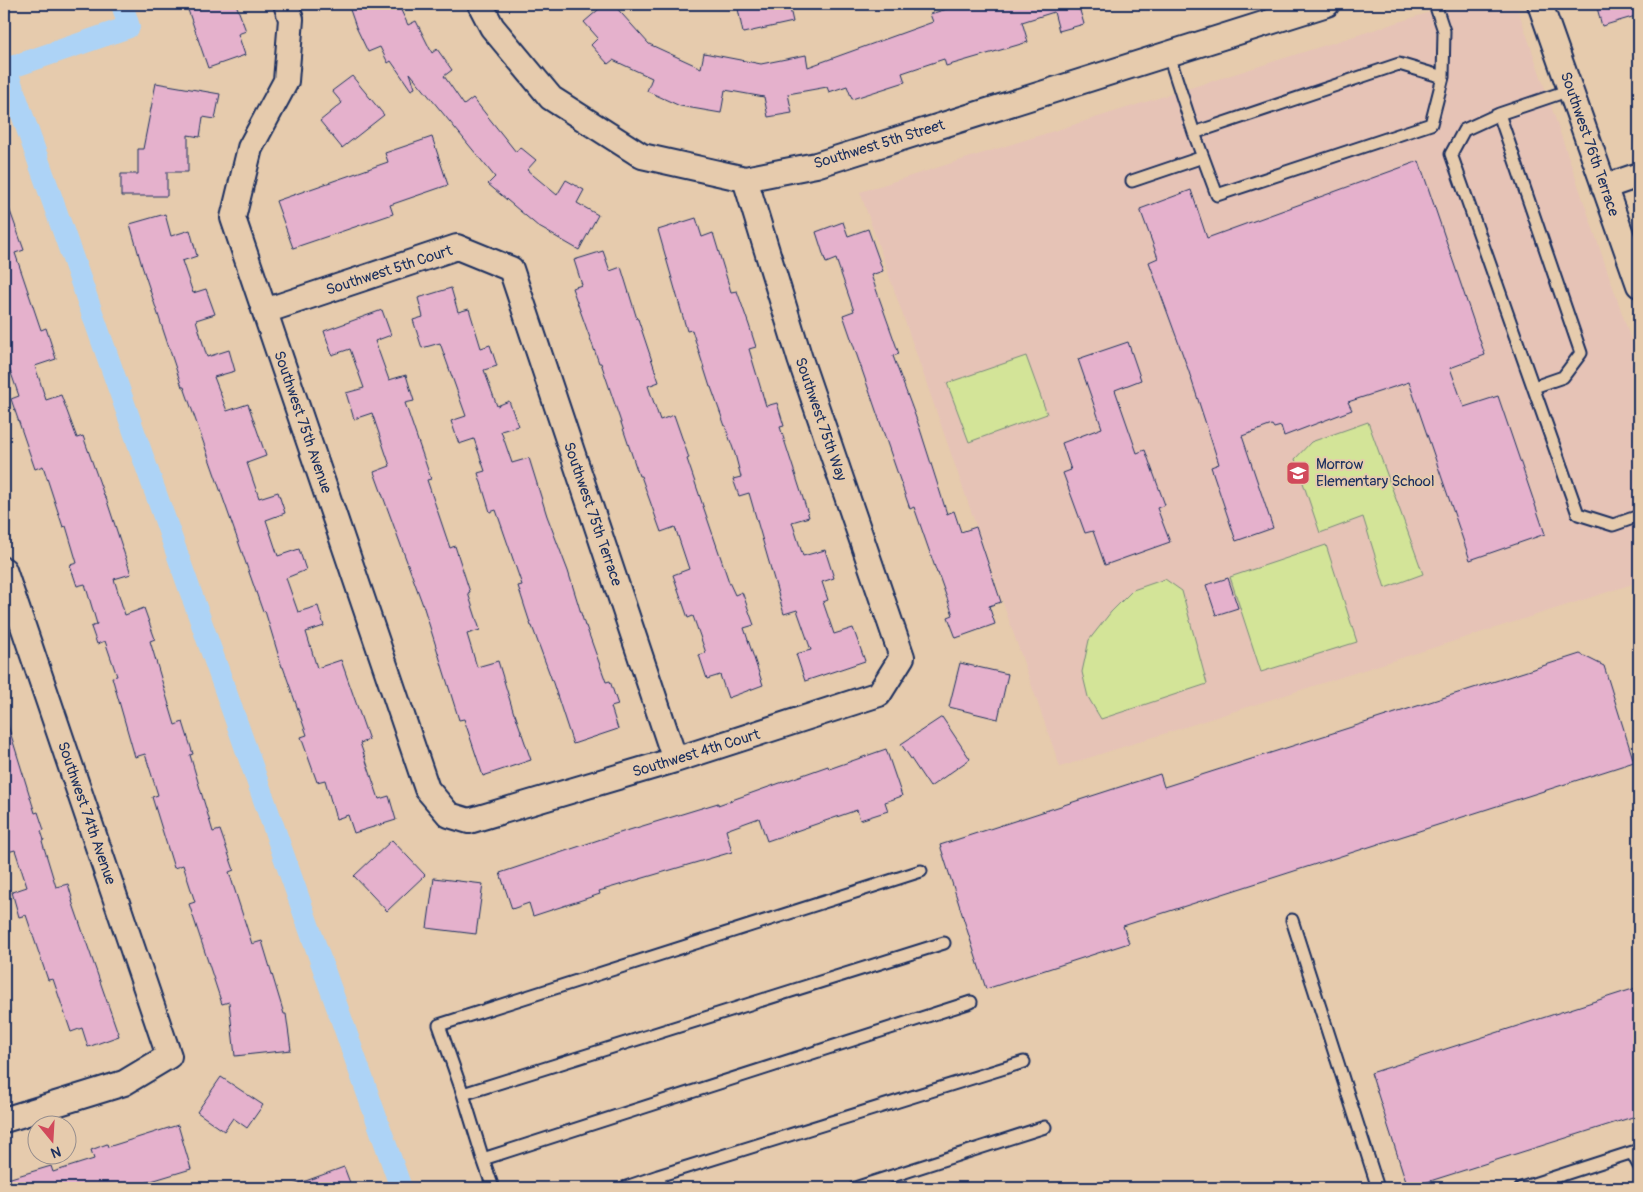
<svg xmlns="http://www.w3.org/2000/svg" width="1643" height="1192" viewBox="0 0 1643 1192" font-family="Pangolin,sans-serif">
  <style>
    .built { fill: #e6c3b6 }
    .green { fill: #d3e498; stroke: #778a7b }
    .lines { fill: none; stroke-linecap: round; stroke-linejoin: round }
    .canal { stroke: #add3f6; stroke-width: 22 }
    .building { fill: #e5b1cc; stroke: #1b2f5e }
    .service-casing { stroke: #1b2f5e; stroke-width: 15 }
    .minor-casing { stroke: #1b2f5e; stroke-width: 28 }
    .service { stroke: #e6cbad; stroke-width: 11 }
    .minor { stroke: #e6cbad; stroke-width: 24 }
    .labels { text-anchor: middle; stroke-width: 4; stroke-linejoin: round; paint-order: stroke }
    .street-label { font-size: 15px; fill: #1b2f5e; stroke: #e6cbad }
    .poi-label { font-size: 15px; fill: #1b2f5e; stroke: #e6cbad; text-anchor: start }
  </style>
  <rect width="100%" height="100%" fill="#e6cbad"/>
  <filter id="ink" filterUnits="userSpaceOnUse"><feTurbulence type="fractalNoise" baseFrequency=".02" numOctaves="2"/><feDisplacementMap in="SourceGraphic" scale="10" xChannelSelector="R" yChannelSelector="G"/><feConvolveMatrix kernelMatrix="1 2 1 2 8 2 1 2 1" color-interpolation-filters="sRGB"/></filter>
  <g filter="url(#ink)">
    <path class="built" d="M 1456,4 L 1516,4 L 1639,363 L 1639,582 L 1060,767 L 860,192 Z"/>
    <path class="green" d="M 1026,356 L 1047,414 L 969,442 L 947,383 Z
      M 1368,422 L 1423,574 L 1385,588 L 1363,517 L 1320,533 L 1295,459 L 1311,442 Z
      M 1326,545 L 1357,642 L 1261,672 L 1230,577 Z
      M 1165,579 L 1182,591 L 1207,684 L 1101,719 L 1088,697 L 1082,672 L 1089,640 L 1111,612 L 1133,590 Z"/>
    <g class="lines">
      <path class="canal" d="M 122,4 L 129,27 L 6,69 L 401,1188"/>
    </g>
    <path class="building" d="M 186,4 L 236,4 L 246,31 L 238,34 L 245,55 L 208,68 Z
      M 348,4 L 398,4 L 408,25 L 416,21 L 432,53 L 437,49 L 452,70 L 444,76 L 464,105 L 473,98 L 516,152 L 520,147 L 536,160 L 527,170 L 557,195 L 566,180 L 584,190 L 577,203 L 598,215 L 579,250 L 539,227 L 488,184 L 495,177 L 410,73 L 415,88 L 411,90 L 391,61 L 388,63 L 380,47 L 368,52 L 356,27 Z
      M 605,4 L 613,4 L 649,44 L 701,68 L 704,53 L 761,64 L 806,55 L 808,67 L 933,22 L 930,14 L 964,4 L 1078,4 L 1084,24 L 1059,31 L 1054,12 L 1022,22 L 1028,42 L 946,66 L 944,59 L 902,73 L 905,82 L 852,99 L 847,86 L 829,92 L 827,87 L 788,94 L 792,113 L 768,117 L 764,97 L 725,90 L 721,113 L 680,106 L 647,91 L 652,78 L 613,60 L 608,64 L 591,45 L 598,38 L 584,22 Z
      M 737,4 L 789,4 L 793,22 L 743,33 Z
      M 1596,4 L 1639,4 L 1639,15 L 1602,26 Z
      M 352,76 L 384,115 L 342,148 L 320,121 L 342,103 L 332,91 Z
      M 156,83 L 220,94 L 215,119 L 203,117 L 200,137 L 188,135 L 188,172 L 167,172 L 167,196 L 121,196 L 121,174 L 138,174 L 138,149 L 143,149 Z
      M 432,137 L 448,185 L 390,205 L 393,214 L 293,248 L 276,201 L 388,162 L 385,153 Z
      M 1419,161 L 1485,355 L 1450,368 L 1464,407 L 1498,396 L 1545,534 L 1470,560 L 1409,382 L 1348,402 L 1352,410 L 1284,436 L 1281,426 L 1274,428 L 1272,425 L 1242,436 L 1273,528 L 1236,541 L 1211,467 L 1219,464 L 1188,369 L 1149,262 L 1158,258 L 1140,209 L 1191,190 L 1207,238 Z
      M 4,200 L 6,200 L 24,250 L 15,253 L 41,330 L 46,328 L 56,359 L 35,366 L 46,400 L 61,395 L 77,438 L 83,436 L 105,498 L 106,498 L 131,574 L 114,579 L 125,615 L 144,608 L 155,639 L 150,641 L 175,725 L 183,722 L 193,754 L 190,755 L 213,832 L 220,830 L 234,870 L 229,872 L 252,944 L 262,941 L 284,1014 L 286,1014 L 291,1050 L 235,1056 L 229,1002 L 222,1004 L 189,904 L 195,902 L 183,865 L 174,868 L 152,797 L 158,795 L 145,754 L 135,757 L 112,677 L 117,676 L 105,641 L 97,644 L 91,627 L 97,624 L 85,584 L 77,586 L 70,565 L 77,563 L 66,526 L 63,527 L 43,466 L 35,469 L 11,399 L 19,396 L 4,353 Z
      M 165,214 L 171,236 L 190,230 L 197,256 L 182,261 L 193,293 L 206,289 L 215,314 L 196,320 L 207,357 L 229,350 L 235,371 L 214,377 L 227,411 L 248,404 L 266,456 L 247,463 L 259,498 L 278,492 L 285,513 L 266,520 L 278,556 L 299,549 L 306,570 L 286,578 L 298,612 L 318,606 L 324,626 L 306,632 L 317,668 L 341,660 L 369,740 L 360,743 L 379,799 L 389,796 L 396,820 L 354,833 L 348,815 L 336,819 L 325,780 L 317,782 L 301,737 L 307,735 L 283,667 L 282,667 L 265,611 L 263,612 L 204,444 L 184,387 L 182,387 L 142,266 L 130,224 Z
      M 696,218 L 702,237 L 713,233 L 731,292 L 737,291 L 749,325 L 756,347 L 749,349 L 766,406 L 777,403 L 784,426 L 780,427 L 809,517 L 792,522 L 803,556 L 825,550 L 834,578 L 822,582 L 828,600 L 823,602 L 834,634 L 853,628 L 865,661 L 805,681 L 796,654 L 811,650 L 797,610 L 784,614 L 749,493 L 739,496 L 733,479 L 741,477 L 735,454 L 711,387 L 710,387 L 692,330 L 687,331 L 658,230 Z
      M 843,222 L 848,236 L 868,229 L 883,271 L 871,275 L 899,354 L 893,356 L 919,426 L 947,514 L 954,511 L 961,532 L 976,527 L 1001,602 L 989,606 L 995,624 L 956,638 L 948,617 L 953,615 L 938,573 L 937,573 L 914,507 L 910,509 L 843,315 L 854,311 L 836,259 L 826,263 L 816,232 Z
      M 603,251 L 610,271 L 621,267 L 637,319 L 638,319 L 659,382 L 648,386 L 660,420 L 674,415 L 689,458 L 687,459 L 729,582 L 735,595 L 742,592 L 754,625 L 744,628 L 763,685 L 728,698 L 720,675 L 707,679 L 699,655 L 706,653 L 693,616 L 688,618 L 673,575 L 689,569 L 675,527 L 661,532 L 641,476 L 639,476 L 601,363 L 599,363 L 572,288 L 582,285 L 574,260 Z
      M 451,288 L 458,312 L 469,309 L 481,348 L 490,345 L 497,366 L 484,370 L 497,406 L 509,401 L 518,426 L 501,431 L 512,463 L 529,458 L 547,516 L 568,571 L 585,626 L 586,626 L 606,682 L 610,681 L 618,705 L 611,707 L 618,729 L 573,744 L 553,683 L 532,626 L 531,626 L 518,586 L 522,585 L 496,510 L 490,512 L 478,473 L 485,471 L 474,439 L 459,444 L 451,421 L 466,416 L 440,343 L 422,348 L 413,320 L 423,317 L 418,298 Z
      M 382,310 L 391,335 L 375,341 L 389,380 L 406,375 L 414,401 L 405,403 L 431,479 L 427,480 L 450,548 L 455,546 L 470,592 L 468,593 L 480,630 L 467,634 L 477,667 L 498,661 L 514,714 L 515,714 L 531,760 L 483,776 L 464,719 L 459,720 L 424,608 L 374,472 L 390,466 L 372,413 L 354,419 L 346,393 L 364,388 L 350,349 L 332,355 L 324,331 Z
      M 1128,342 L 1141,380 L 1115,390 L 1137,453 L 1145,450 L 1165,505 L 1157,508 L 1170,542 L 1105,565 L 1093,531 L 1085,533 L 1063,473 L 1071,470 L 1062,443 L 1102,428 L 1078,359 Z
      M 1228,578 L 1238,608 L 1216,615 L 1206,585 Z
      M 1580,654 L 1604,666 L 1634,762 L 1123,926 L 1129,943 L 986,989 L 940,845 L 1160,774 L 1164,787 Z
      M 960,663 L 1008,674 L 998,719 L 949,707 Z
      M 942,717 L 970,759 L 930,787 L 901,744 Z
      M 4,722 L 7,722 L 35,813 L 38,812 L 44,830 L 41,831 L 44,840 L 42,841 L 56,887 L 68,884 L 73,901 L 72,901 L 119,1036 L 88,1047 L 82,1028 L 71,1032 L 53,979 L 48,980 L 26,915 L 19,917 L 12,892 L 27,887 L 15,850 L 4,853 Z
      M 886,749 L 902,796 L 885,802 L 888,811 L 860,820 L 857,810 L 767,841 L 759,818 L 726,830 L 732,852 L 599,891 L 600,894 L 533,916 L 529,903 L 512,909 L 500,873 L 613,835 L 718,803 L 718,805 L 828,766 L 829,769 Z
      M 392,840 L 425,875 L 387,911 L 354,876 Z
      M 434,878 L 483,884 L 476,934 L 427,928 Z
      M 1639,987 L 1639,1115 L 1408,1188 L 1371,1073 Z
      M 221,1077 L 263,1105 L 247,1128 L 233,1118 L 224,1131 L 197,1112 Z
      M 178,1125 L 191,1169 L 128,1188 L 4,1188 L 4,1180 L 51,1166 L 53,1172 L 94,1159 L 91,1150 L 107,1144 L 108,1147 Z
      M 344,1167 L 352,1188 L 292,1188 L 292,1186 Z"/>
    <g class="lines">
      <g class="service-casing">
        <path id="service" d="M 1435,4 L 1444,31 L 1443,77
          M 1168,53 L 1194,133 L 1217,195 L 1431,124 L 1443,77 L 1399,64 L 1194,133
          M 1570,90 L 1499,114 L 1464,130 L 1451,154 L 1578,514 L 1613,525 L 1639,516
          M 1499,114 L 1581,353 L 1563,377 L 1534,387
          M 1132,181 L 1203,157
          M 1292,920 L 1378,1188
          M 463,1094 L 439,1025 L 921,871
          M 1632,1153 L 1639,1166
          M 483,1159 L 463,1094 L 944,943
          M 658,1176 L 1024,1062
          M 493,1188 L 483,1159 L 971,1002
          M 623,1188 L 658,1176 L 662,1188
          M 855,1188 L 1045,1127
          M 1521,1188 L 1639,1150"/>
      </g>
      <g class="minor-casing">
        <path id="minor" d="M 286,4 L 291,19 L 286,81 L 250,148 L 233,218 L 427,789 L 449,815 L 469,821 L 675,760 L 879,694 L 902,657 L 800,359 L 745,179
          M 480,4 L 492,27 L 551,98 L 642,156 L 745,179 L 816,165 L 1327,4
          M 1540,4 L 1639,285
          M 1604,187 L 1639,175
          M 265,311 L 457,247 L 511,269 L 675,760
          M 4,570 L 169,1056 L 124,1083 L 4,1120"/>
      </g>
      <use href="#service" class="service"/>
      <use href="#minor" class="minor"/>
    </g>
  </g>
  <defs>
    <g id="school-square" transform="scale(1.25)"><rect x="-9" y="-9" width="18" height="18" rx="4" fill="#d1495b" stroke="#e6cbad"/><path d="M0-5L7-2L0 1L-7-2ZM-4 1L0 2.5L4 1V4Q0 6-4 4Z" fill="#fff"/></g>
  </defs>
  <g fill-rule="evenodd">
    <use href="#school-square" x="1298" y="473"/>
  </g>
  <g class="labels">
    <g class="street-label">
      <text transform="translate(879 144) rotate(-17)" y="5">Southwest 5th Street</text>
      <text transform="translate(1590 144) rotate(71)" y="5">Southwest 76th Terrace</text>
      <text transform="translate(389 270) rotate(-18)" y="5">Southwest 5th Court</text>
      <text transform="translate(821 419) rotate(71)" y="5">Southwest 75th Way</text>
      <text transform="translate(303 422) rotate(71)" y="5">Southwest 75th Avenue</text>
      <text transform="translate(593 514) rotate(71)" y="5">Southwest 75th Terrace</text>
      <text transform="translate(696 753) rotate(-17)" y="5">Southwest 4th Court</text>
      <text transform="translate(87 813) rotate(71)" y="5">Southwest 74th Avenue</text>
    </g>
    <g class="poi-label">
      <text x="1316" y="469">Morrow<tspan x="1316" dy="17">Elementary School</tspan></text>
    </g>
  </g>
  <rect width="1643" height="1192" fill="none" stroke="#e6cbad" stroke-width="20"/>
  <rect x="10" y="10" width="1623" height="1172" fill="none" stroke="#1b2f5e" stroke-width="2" filter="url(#ink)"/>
  <g transform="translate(52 1140) rotate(162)"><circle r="24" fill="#e6cbad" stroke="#958d8d"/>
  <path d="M0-4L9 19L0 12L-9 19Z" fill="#d1495b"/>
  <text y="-8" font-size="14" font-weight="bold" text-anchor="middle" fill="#1b2f5e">N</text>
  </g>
</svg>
